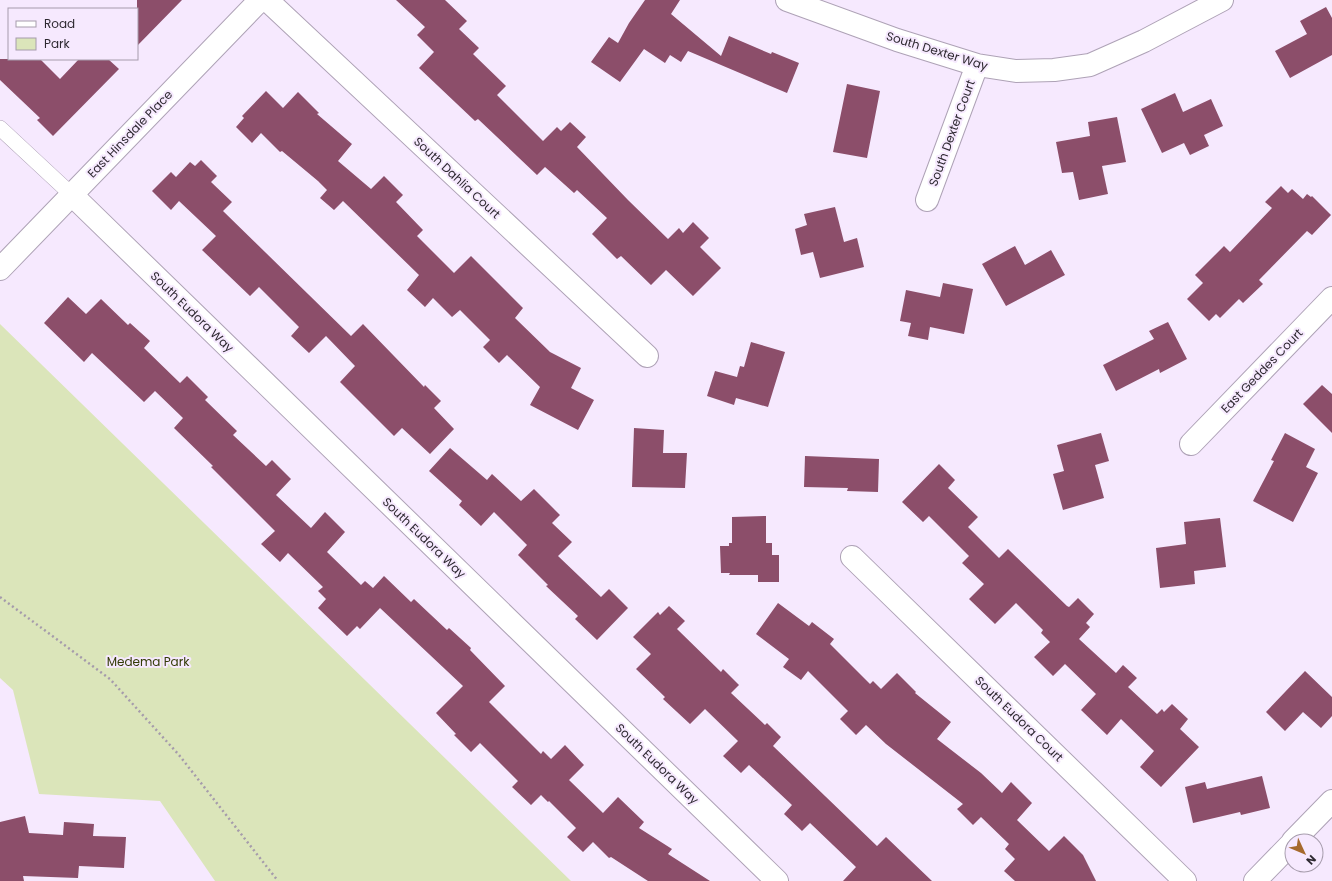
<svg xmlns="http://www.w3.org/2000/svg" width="1332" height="881" viewBox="0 0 1332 881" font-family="Poppins,sans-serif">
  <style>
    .green { fill: #dbe5ba }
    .building { fill: #8c4e6a }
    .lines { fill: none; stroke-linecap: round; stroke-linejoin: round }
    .service-casing { stroke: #aea2b6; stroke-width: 16 }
    .minor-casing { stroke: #aea2b6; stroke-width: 24 }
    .path { stroke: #a59bab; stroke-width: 2.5; stroke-dasharray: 2 3; stroke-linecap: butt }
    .service { stroke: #fff; stroke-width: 15 }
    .minor { stroke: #fff; stroke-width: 22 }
    .labels { text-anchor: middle; stroke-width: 4; stroke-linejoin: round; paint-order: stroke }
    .street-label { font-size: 12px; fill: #2e2931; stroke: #f6e9fe }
    .park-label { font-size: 12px; fill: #333b06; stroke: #f6e9fe }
  </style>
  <rect width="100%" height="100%" fill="#f6e9fe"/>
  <path class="green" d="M 0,324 L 571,881 L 215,881 L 160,801 L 39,794 L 13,690 L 0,678 Z"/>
  <path class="building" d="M 137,0 L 182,0 L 137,46 Z
    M 396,0 L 445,0 L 467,21 L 459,29 L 479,48 L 473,54 L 506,86 L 497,95 L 543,141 L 557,127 L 561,131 L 570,122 L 586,137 L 577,147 L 628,200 L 668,239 L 679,228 L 683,233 L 693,222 L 709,238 L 700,247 L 721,268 L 693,296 L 666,270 L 651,285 L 621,256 L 617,259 L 592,234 L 607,218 L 577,190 L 574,193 L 545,167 L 537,175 L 478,119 L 475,121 L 419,68 L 434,52 L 417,35 L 425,27 Z
    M 645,0 L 680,0 L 671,14 L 721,56 L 729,36 L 771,54 L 772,52 L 799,63 L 787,93 L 688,51 L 681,62 L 670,55 L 665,63 L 644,49 L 620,82 L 591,62 L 609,37 L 618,43 L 629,23 Z
    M 1326,7 L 1332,18 L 1332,55 L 1290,78 L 1275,51 L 1307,34 L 1300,21 Z
    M 0,59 L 40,59 L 60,79 L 79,59 L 108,59 L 119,69 L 53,136 L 37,120 L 40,118 L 0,80 Z
    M 847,84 L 880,91 L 867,158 L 833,152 Z
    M 266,91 L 283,108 L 298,92 L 319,113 L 317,114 L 352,144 L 338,161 L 371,189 L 384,176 L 403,195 L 396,202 L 423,230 L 417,236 L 454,273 L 471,256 L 523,308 L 515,318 L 550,352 L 581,368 L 571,388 L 594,400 L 578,430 L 530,405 L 540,387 L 507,355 L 499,363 L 483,347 L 490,340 L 460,310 L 452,317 L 433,298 L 425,307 L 407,290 L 419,275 L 343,201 L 334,210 L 320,198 L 327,190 L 318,181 L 282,151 L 280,152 L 261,133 L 252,143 L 236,127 L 244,118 L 242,116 Z
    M 1175,93 L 1183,112 L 1211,99 L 1223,126 L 1204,135 L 1209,146 L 1190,155 L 1184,143 L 1162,153 L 1141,109 Z
    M 1117,117 L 1126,162 L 1102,166 L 1108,194 L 1079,200 L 1073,172 L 1062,173 L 1056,142 L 1090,136 L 1088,122 Z
    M 201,160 L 217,176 L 211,182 L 232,202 L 223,211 L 351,336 L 363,324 L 424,387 L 425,385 L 441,401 L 434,408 L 454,429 L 430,454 L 402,428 L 394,436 L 340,382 L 355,366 L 326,336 L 309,353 L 291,336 L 299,327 L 259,287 L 250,296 L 202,250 L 216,236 L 179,201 L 171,210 L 152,191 L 171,172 L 176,177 L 190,162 L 195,166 Z
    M 1281,186 L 1288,193 L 1292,189 L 1303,199 L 1307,194 L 1311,197 L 1312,196 L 1331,215 L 1312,235 L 1307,231 L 1259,280 L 1263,284 L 1243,303 L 1239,299 L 1220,318 L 1216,314 L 1209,321 L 1187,299 L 1203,283 L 1195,275 L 1224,246 L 1230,252 L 1272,208 L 1265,202 Z
    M 835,207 L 844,242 L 857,238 L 864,267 L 820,278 L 813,252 L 801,255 L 795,229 L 807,225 L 804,214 Z
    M 1015,246 L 1025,265 L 1051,250 L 1065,275 L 1006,306 L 982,264 Z
    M 943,283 L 973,289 L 964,334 L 930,327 L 928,340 L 908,336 L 911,323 L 900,321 L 906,290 L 940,297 Z
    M 68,297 L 86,314 L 101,299 L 128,325 L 130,323 L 150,341 L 144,348 L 180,383 L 187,376 L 208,397 L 205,400 L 237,431 L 233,435 L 266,466 L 272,460 L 291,479 L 276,495 L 311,528 L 325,512 L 345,532 L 327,552 L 361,585 L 365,581 L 373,588 L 384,576 L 411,602 L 414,599 L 447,630 L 449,628 L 471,648 L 470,650 L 505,686 L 489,702 L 541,754 L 543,751 L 551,759 L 565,745 L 584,765 L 569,780 L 603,813 L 618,797 L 644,822 L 639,828 L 672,849 L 668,854 L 710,881 L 648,881 L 611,857 L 609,858 L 593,842 L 583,852 L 567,837 L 576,828 L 549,801 L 548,802 L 541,795 L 531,805 L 512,787 L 518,781 L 480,743 L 471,752 L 454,735 L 456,734 L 436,713 L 463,686 L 380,608 L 360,629 L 357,626 L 347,636 L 318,608 L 326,599 L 318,591 L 323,587 L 288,553 L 280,562 L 261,544 L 275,531 L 211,467 L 213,466 L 174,428 L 183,418 L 155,391 L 144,402 L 92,353 L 84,362 L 44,323 Z
    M 1168,322 L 1187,359 L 1160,373 L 1159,369 L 1116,391 L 1103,365 L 1154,339 L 1149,331 Z
    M 751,342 L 785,352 L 768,407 L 736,398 L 734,405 L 707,396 L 715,371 L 737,377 L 740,366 L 744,367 Z
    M 1322,385 L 1332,394 L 1332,433 L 1303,404 Z
    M 634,428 L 664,430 L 663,453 L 687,453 L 685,488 L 632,487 Z
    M 1101,433 L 1109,461 L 1095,465 L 1104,498 L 1063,510 L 1053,474 L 1064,471 L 1057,445 Z
    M 1285,433 L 1315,449 L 1306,467 L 1318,473 L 1293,522 L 1253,501 L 1274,461 L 1271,460 Z
    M 450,448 L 487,480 L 492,474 L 521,501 L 534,489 L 560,515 L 552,523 L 572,542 L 558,556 L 601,597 L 609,589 L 628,608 L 597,640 L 575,619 L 578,616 L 546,586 L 548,585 L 518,555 L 527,545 L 494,512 L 481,526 L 459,505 L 462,501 L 429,471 Z
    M 805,456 L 879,459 L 878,492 L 847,491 L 848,488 L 804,487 Z
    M 939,464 L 955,480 L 948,488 L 978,517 L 968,527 L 999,558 L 1008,549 L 1067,606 L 1069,607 L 1078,598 L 1094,614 L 1086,623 L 1090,627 L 1079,639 L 1116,673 L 1123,665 L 1137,678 L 1128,687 L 1157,714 L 1162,709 L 1164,712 L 1172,704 L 1188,719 L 1180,729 L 1199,747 L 1161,787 L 1140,767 L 1154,751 L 1121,719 L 1107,735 L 1081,710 L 1096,694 L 1065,664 L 1053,676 L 1034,657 L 1050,642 L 1041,633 L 1043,630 L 1016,603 L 995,624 L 969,599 L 984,584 L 962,563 L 969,556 L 929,516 L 923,522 L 902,502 Z
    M 766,516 L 766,543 L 772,543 L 772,555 L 779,555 L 779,582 L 758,582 L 758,575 L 729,575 L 730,573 L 721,573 L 720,546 L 729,546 L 729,543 L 732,543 L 732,517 Z
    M 1220,518 L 1226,567 L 1194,571 L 1195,584 L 1160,588 L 1156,548 L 1186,544 L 1184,522 Z
    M 778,603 L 809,626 L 812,622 L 834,639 L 830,644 L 870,684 L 873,681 L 881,689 L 897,673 L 916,692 L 915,693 L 951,722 L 937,739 L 981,773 L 1002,793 L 1011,782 L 1032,803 L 1017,820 L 1049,851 L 1064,836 L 1083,855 L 1096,881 L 1015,881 L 1004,871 L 1015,859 L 1005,849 L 1009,844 L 981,817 L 973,825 L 957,809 L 963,804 L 886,744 L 866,725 L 856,735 L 840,719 L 848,711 L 808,671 L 801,680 L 783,667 L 789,659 L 756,634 Z
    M 669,606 L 685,621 L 677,629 L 721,672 L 723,669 L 739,685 L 731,693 L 765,725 L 767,723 L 781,737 L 773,746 L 877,846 L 886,837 L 932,881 L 843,881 L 856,867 L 810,823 L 802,831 L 784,814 L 792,805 L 749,765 L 741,773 L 723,756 L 738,741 L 705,709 L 690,724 L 663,699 L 665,697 L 636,669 L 651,654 L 633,637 L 658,612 L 660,615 Z
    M 1305,671 L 1332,697 L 1332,716 L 1321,728 L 1303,712 L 1285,731 L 1266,712 Z
    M 1262,776 L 1270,808 L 1241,815 L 1240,812 L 1193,823 L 1185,787 L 1205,782 L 1207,789 Z
    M 25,816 L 29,833 L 63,835 L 64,822 L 94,824 L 93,836 L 126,837 L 124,868 L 79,866 L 78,878 L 23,876 L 24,881 L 0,881 L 0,822 Z"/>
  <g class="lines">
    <g class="service-casing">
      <path id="service" d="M 0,128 L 72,195"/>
    </g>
    <g class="minor-casing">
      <path id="minor" d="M 267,0 L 647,356
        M 787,0 L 897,40 L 977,65 L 1016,71 L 1054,70 L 1090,65 L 1144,41 L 1222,0
        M 72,195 L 777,881
        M 927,200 L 977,65
        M 0,269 L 260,0
        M 1191,444 L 1332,298
        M 852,557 L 1185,881
        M 1293,841 L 1332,801
        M 1255,881 L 1292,843"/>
    </g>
    <path class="path" d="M 0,597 L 110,679 L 179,755 L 278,881"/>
    <use href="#service" class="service"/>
    <use href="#minor" class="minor"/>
  </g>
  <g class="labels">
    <g class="street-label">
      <text transform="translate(937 51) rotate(17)" y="4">South Dexter Way</text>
      <text transform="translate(952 133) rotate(-70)" y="4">South Dexter Court</text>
      <text transform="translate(130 134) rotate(-46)" y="4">East Hinsdale Place</text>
      <text transform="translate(457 178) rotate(43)" y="4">South Dahlia Court</text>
      <text transform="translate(192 312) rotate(44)" y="4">South Eudora Way</text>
      <text transform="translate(1262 371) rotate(-46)" y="4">East Geddes Court</text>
      <text transform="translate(424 538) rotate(44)" y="4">South Eudora Way</text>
      <text transform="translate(1019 719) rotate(44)" y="4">South Eudora Court</text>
      <text transform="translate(657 764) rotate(44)" y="4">South Eudora Way</text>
    </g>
    <g class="park-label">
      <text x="148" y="666">Medema Park</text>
    </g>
  </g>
  <rect x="8" y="8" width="130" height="52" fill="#f6e9fe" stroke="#a69cac"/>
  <rect x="16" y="21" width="20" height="6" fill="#ffffff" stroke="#a69cac"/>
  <text x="44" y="28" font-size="12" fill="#2e2931">Road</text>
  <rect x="16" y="38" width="20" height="12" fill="#dbe5ba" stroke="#a69cac"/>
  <text x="44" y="48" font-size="12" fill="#2e2931">Park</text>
  <g transform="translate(1304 853) rotate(134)"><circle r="19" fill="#f6e9fe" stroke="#a69cac"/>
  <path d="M0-3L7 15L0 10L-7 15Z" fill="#a66a2d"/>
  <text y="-6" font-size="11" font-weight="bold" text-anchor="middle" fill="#2e2931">N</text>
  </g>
</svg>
